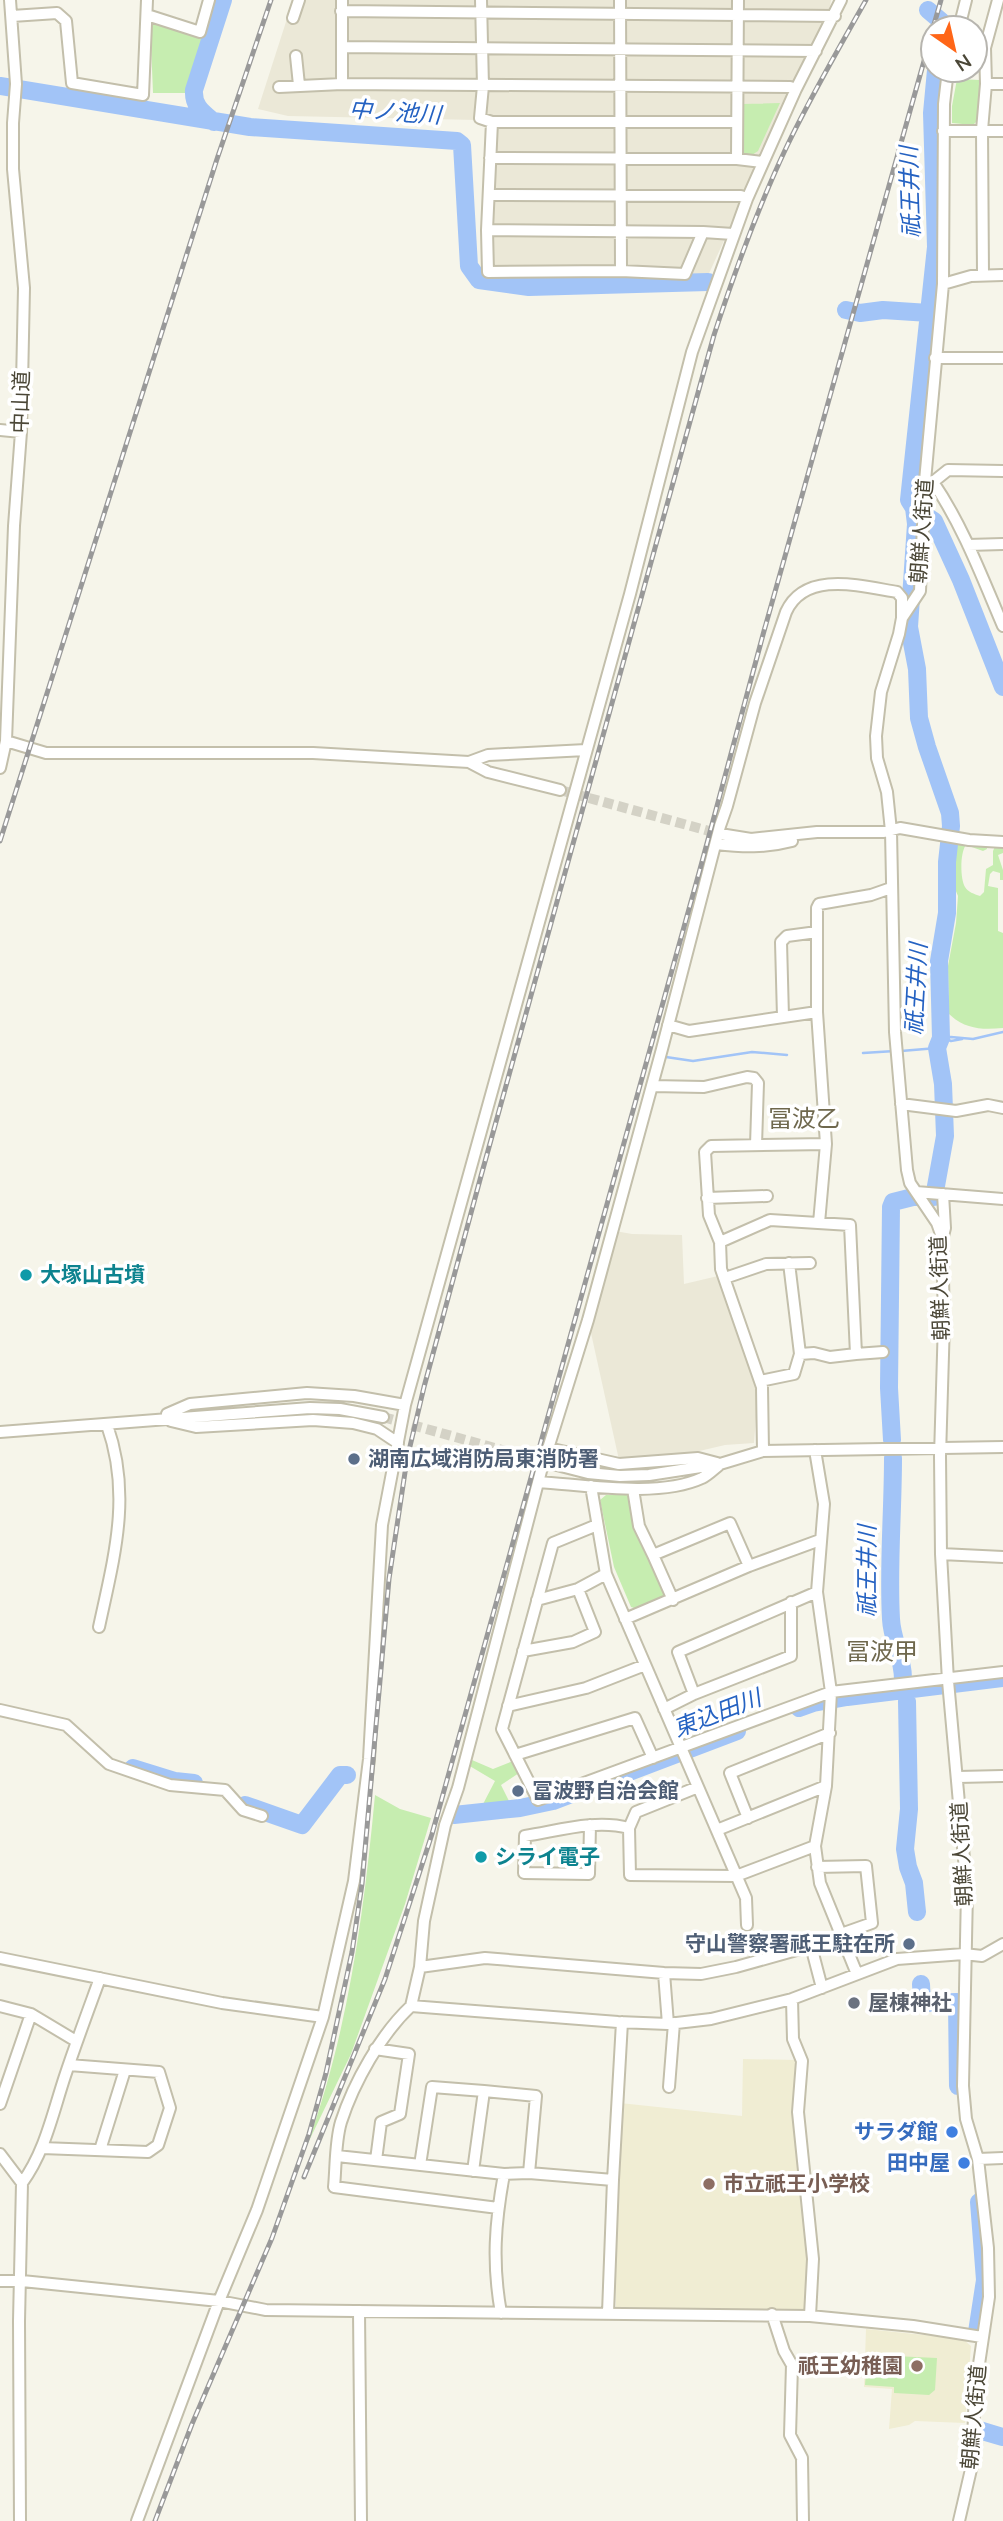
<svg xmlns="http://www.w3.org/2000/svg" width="1003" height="2521" viewBox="0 0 1003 2521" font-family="Mulish,'Noto Sans JP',sans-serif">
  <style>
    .residential { fill: #ebe8d7 }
    .education { fill: #f0edd3 }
    .green { fill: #c6edb0 }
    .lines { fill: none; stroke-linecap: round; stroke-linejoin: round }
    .stream { stroke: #a2c4f7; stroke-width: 2.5 }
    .river { stroke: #a2c4f7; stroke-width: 18 }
    .minor-tunnel { stroke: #d4d2c6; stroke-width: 10; stroke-dasharray: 10 5; stroke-linecap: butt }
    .minor-casing { stroke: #c3bfab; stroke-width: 14 }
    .minor { stroke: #fff; stroke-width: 10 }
    .rail-casing { stroke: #999; stroke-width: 5 }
    .rail { stroke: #fff; stroke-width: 2.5; stroke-dasharray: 8; stroke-linecap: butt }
    .culture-dot { fill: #0f9aa8; stroke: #fff; stroke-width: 2.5 }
    .service-dot { fill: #5c6f8a; stroke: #fff; stroke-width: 2.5 }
    .worship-dot { fill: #6b7280; stroke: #fff; stroke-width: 2.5 }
    .shop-dot { fill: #3f7fe0; stroke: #fff; stroke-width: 2.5 }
    .education-dot { fill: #8d6e63; stroke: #fff; stroke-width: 2.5 }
    .labels { text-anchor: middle; stroke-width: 7; stroke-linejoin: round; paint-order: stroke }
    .street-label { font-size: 21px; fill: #4b4737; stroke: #fff }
    .culture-label { font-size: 21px; font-weight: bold; fill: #0d838f; stroke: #fff; text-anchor: start }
    .service-label { font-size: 21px; font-weight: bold; fill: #4e5e75; stroke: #fff; text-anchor: start }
    .worship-label { font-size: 21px; font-weight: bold; fill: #5b616d; stroke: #fff; text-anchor: start }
    .shop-label { font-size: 21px; font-weight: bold; fill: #366cbe; stroke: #fff; text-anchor: end }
    .education-label { font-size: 21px; font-weight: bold; fill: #785e54; stroke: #fff; text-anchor: start }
    .water-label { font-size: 23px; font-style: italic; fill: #2562c2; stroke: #fff }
    .quarter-label { font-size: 24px; fill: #6f684d; stroke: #fff }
  </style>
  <rect width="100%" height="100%" fill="#f6f5ea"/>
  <path class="residential" d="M 293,0 L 831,0 L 829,11 L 706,280 L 485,272 L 485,128 L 477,120 L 288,116 L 258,109 Z
    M 615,1231 L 632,1234 L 682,1235 L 684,1284 L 718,1276 L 758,1391 L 754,1443 L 725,1445 L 678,1456 L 619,1460 L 589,1324 Z"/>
  <path class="education" d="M 743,2059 L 797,2060 L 795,2129 L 808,2244 L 806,2311 L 803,2314 L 616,2307 L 614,2238 L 620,2103 L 742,2116 Z
    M 866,2329 L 963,2339 L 971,2346 L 965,2423 L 915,2421 L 909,2425 L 889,2429 L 892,2389 L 864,2387 Z"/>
  <path class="green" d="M 150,20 L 206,39 L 188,93 L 153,93 Z
    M 957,79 L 980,80 L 978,120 L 973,125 L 952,123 L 952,106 Z
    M 780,103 L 758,151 L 752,155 L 742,154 L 742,104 Z
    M 957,843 L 986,843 L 987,849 L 983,851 L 966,845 C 960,852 960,879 965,887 C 968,892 974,894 980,896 L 984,892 L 986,869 L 993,865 L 993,851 L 996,844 L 1003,845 L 1003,853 L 998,855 L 1003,870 L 1003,880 L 1000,880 L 1000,873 L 993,871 L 990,874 L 988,886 L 998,888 L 998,931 L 1003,933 L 1003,1028 C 981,1030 965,1029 949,1014 L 948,966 L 956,923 L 958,896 L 953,884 Z
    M 606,1495 L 628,1495 L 633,1500 L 665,1592 L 663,1597 L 637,1609 L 631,1607 L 614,1567 L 600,1500 Z
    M 472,1760 L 493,1769 L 513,1761 L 519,1773 L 501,1785 L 510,1803 L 482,1806 L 495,1781 L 468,1765 Z
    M 375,1795 L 400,1809 L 431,1818 L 405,1904 L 351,2054 L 307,2145 C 348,2033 364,1913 375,1795 Z
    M 894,2356 L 937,2358 L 935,2390 L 929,2395 L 894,2393 L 894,2387 L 865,2385 L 867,2359 L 893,2360 Z"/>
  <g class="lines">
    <path class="stream" d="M 941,1038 L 951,1037 L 973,1039 L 1003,1032
      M 944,1038 L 951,1041 L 962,1039
      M 901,1051 L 937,1048
      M 863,1053 L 895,1051
      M 666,1057 L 693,1061 L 752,1052 L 787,1055"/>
    <path class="river" d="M 928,10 L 941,21 L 941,28
      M 0,86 L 250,127 L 457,141 L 462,145 L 469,266 L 479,280 L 529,287 L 708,282
      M 214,122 C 202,112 193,106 194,90 L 223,0
      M 846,310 L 860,313 L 883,310 L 929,313
      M 914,508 L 934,521 L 961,580 L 1003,687
      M 892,1440 L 889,1388 L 891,1207 L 893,1202 L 913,1197 L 934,1197 L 945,1136 L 943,1084 L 937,1048 L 941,1038 L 939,961 L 947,913 L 947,862 L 951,826 L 950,813 L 927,747 L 919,718 L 917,669 L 909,627 L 916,524 L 914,508 L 909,500 L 936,247 L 932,113 L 936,70
      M 893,1458 C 893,1512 888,1566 891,1619 C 892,1641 904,1659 903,1682
      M 907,1701 L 909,1809 L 905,1849 L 908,1867 L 914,1883 L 917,1912
      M 799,1708 L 813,1703 L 847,1697 L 1003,1678
      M 133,1768 L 175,1781 L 194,1783
      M 245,1805 L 302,1825 L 340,1775 L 347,1775
      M 454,1815 L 520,1808 L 553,1801 L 737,1731
      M 921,1984 L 922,2003 L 957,2002 L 958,2086
      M 977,2332 L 985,2280 L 979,2202
      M 979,2430 L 1003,2437"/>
    <path class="minor-tunnel" d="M 560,790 L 720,834
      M 383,1417 L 549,1463"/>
    <g class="minor-casing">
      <path id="minor" d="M 342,0 L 342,84
        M 481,0 L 483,86 L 480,118 L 492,122 L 737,122
        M 620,0 L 621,271
        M 341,11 L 835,16
        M 147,15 L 200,32 L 209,0
        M 12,16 L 57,13 L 66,21 L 72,83 L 143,95 L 147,0
        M 293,18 L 299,0
        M 959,28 L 966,0
        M 342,47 L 816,51
        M 296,56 L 299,85
        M 948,70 L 944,104 L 943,284 L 925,481 L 920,591 L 902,618 L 899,634 L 881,692 L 876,736 L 877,758 L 887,792 L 891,831 L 895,1032 L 907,1170 L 910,1183 L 937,1223 L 942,1237 L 944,1321 L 940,1456 L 941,1554 L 948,1681 L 967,1892 L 963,2086 L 966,2119 L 978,2159 L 988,2248 L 989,2297 L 975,2391 L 972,2465 L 959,2521
        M 986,84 L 1003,84
        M 279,87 L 342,84 L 790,87 L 796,89
        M 492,122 L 487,230 L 488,272 L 621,271 L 685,274 L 703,232
        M 943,131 L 1003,131
        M 490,158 L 737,159 L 762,162
        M 737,159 L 738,0
        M 489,195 L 741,196 L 747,199
        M 487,230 L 703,232 L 733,234
        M 983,274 L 982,130 L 986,84 L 985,48 L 998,0
        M 943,284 L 971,276 L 1003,275
        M 935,358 L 1003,358
        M 0,430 L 21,432
        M 926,481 L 933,482 L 948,470 L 1003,471
        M 933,482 C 963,526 982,577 1003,626
        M 968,545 L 1003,544
        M 902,618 L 902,598 L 897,592 C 861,586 805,570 786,612 L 755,703 L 727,806 L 720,826 L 662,1049 L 588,1320 L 541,1471 L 458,1788 L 445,1825 L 424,1921 L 420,1967 L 411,2006 L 618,2022 L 668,2024 L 711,2019 L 792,1999 L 897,1959 L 964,1954 L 982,1956 L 1003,1944
        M 6,741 L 46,753 L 313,753 L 469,762 L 488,755 L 586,750
        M 469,762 L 488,772 L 560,790
        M 0,768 L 6,741 L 14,526 L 21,432 L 24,288 L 13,169 L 13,123 L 16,84 L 10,0
        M 720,834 L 751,839 L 817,832 L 884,832 L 900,828 L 969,840 L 1003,842
        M 716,844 C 742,847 766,848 792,841
        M 783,1017 L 781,942 L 787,936 L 817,932
        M 668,1025 L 689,1031 L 817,1012
        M 652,1086 L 704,1087 L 747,1077 L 754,1078 L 758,1083 L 756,1145
        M 901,1104 L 956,1111 L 988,1105 L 1003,1108
        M 916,1192 L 1003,1199
        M 943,1194 L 945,1228 L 943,1236
        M 707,1198 L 767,1196
        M 819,1223 L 826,1144 L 817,1012 L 817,908 L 819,904 L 871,895 L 891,888
        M 720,1242 L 709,1215 L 705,1152 L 711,1146 L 826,1144
        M 725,1278 L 766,1264 L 810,1263
        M 856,1354 L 883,1352
        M 760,1381 L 794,1374 L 800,1354 L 789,1263
        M 167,1414 L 190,1404 L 307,1393 L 354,1396 L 405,1405
        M 171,1421 L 196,1427 L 313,1420 L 353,1423 L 377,1429 L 398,1443
        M 0,1432 L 310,1408 L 340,1409 L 383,1417
        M 548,1448 L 619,1464 L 698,1458 L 717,1463
        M 815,1450 L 824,1504 L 817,1592 L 831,1692 L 826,1786 L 815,1846 L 820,1883 L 857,1974
        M 763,1451 L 762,1387 L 721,1269 L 720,1242 L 770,1220 L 850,1225 L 856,1354 L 830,1357 L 814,1353 L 800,1354
        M 549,1463 L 588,1473 L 620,1476 L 649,1475 L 720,1464 L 763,1451 L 1003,1447
        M 539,1482 C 585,1485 659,1498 702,1478 C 708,1475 714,1469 719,1465
        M 591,1486 L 606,1574 L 746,1898 L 747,1925
        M 633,1489 L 639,1526 L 653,1555
        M 597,1525 L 553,1543 L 502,1729 L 538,1800 L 831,1692 L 1003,1672
        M 941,1554 L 1003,1557
        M 537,1600 L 578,1589 L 606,1574
        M 673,1600 L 653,1555 L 730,1523 L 749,1566
        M 625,1619 L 749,1566 L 820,1540
        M 99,1627 C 114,1557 132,1495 107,1425
        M 523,1651 L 573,1642 L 595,1632 L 578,1589
        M 694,1694 L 678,1652 L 817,1592
        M 508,1706 L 586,1688 L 645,1665
        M 664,1709 L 694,1694 L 791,1656 L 791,1602
        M 0,1710 L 66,1725 L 109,1764 L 170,1785 L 225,1790 L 243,1810 L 262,1816
        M 515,1755 L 635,1718 L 653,1758
        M 958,1777 L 1003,1776
        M 748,1818 L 730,1773 L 830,1733
        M 590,1825 L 589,1874 L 524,1873 L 525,1836 C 558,1831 595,1819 629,1828 L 630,1875 L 736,1876 L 815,1846
        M 629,1828 L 636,1812 L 698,1787
        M 717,1830 L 826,1786
        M 817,1867 L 866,1866 L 872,1923 L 841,1934
        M 0,1958 L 222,2003 L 323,2017
        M 420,1967 L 485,1958 L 664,1973 L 701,1974 L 736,1967 L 811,1946 L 822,1988
        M 664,1973 L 668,2024
        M 792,1999 L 793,2039 L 802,2061 L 798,2112 L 813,2259 L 810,2316
        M 0,2006 L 31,2014 L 76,2041
        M 411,2006 C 381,2034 354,2082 341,2122 C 335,2142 336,2167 334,2187 L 498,2208
        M 375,2049 L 409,2054 L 400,2114 L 381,2122 L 376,2160
        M 669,2087 L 674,2023
        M 0,2104 L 31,2014
        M 42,2148 L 148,2152 L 158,2145 L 170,2108 L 159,2072 L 69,2065
        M 100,2150 L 125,2070
        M 0,2154 L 22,2183
        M 337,2156 L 504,2174 L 529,2173 L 613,2180
        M 978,2159 L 1003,2158
        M 420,2165 L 432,2087 L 484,2091
        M 473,2171 L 484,2091 L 536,2096 L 529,2173
        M 0,2281 L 22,2281 L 219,2301 L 266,2310 L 810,2316 L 913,2326 L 982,2337
        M 359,2311 L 361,2521
        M 501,2313 C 492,2263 495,2223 504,2174
        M 608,2313 L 613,2180 L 622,2022
        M 772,2314 L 784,2351 L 792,2365 L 790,2435 L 802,2458 L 803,2521
        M 20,2521 L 19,2321 L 22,2183 C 45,2152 53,2112 65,2076 C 76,2043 88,2011 100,1978
        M 137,2521 L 219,2301 L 257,2210 L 323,2017 L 354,1881 L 369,1759 L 382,1525 L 405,1405 L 630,594 L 692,352 L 747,199 L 796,89 L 841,0"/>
    </g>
    <use href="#minor" class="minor"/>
    <g class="rail-casing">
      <path id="rail" d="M 933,28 L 941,0
        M 0,841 L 217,159 L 271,0
        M 304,2177 L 385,1979 L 432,1834 L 699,873 L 764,631 L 933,29
        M 155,2521 L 192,2424 L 272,2238 L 309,2134 L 326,2073 L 352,1952 L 362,1884 L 389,1579 L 407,1459 L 424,1387 L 481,1176 L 714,335 C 735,271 758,207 787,146 C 811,96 839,48 866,0"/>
    </g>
    <use href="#rail" class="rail"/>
  </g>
  <g class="culture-dot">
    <circle cx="26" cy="1275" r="7"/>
    <circle cx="481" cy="1857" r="7"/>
  </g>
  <g class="service-dot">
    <circle cx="354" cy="1459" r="7"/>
    <circle cx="518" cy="1791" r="7"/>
    <circle cx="909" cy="1944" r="7"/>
  </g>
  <circle class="worship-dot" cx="854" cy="2003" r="7"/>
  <g class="shop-dot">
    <circle cx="952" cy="2132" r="7"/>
    <circle cx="964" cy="2163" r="7"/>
  </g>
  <g class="education-dot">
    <circle cx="709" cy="2184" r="7"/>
    <circle cx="917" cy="2366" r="7"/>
  </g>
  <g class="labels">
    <g class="street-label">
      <text transform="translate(21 402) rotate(-88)" y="7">中山道</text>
      <text transform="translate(922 531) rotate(-86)" y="7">朝鮮人街道</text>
      <text transform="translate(940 1288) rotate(-92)" y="7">朝鮮人街道</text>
      <text transform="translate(962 1854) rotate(-93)" y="7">朝鮮人街道</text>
      <text transform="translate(974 2417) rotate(-85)" y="7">朝鮮人街道</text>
    </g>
    <g class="culture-label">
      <text x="40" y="1282">大塚山古墳</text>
      <text x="495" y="1864">シライ電子</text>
    </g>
    <g class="service-label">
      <text x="368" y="1466">湖南広域消防局東消防署</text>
      <text x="532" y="1798">冨波野自治会館</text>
      <text x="895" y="1951" text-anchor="end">守山警察署祗王駐在所</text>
    </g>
    <g class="worship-label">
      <text x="868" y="2010">屋棟神社</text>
    </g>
    <g class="shop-label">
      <text x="938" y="2139">サラダ館</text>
      <text x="950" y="2170">田中屋</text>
    </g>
    <g class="education-label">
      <text x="723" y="2191">市立祇王小学校</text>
      <text x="903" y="2373" text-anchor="end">祇王幼稚園</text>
    </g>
    <g class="water-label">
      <text transform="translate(395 112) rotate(4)" y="8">中ノ池川</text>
      <text transform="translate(910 192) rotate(-92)" y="8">祇王井川</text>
      <text transform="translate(916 989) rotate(-87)" y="8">祇王井川</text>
      <text transform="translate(867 1571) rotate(-90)" y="8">祇王井川</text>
      <text transform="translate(717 1713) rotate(-21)" y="8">東込田川</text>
    </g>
    <g class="quarter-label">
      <text x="804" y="1127">冨波乙</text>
      <text x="882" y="1660">冨波甲</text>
    </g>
  </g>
  <g transform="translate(954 49) rotate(146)"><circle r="33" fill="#ffffff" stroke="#b7b5af" stroke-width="2"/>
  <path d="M0-5L12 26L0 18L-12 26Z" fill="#ff6618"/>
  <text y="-10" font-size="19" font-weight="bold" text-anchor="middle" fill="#4b4737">N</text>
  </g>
</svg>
